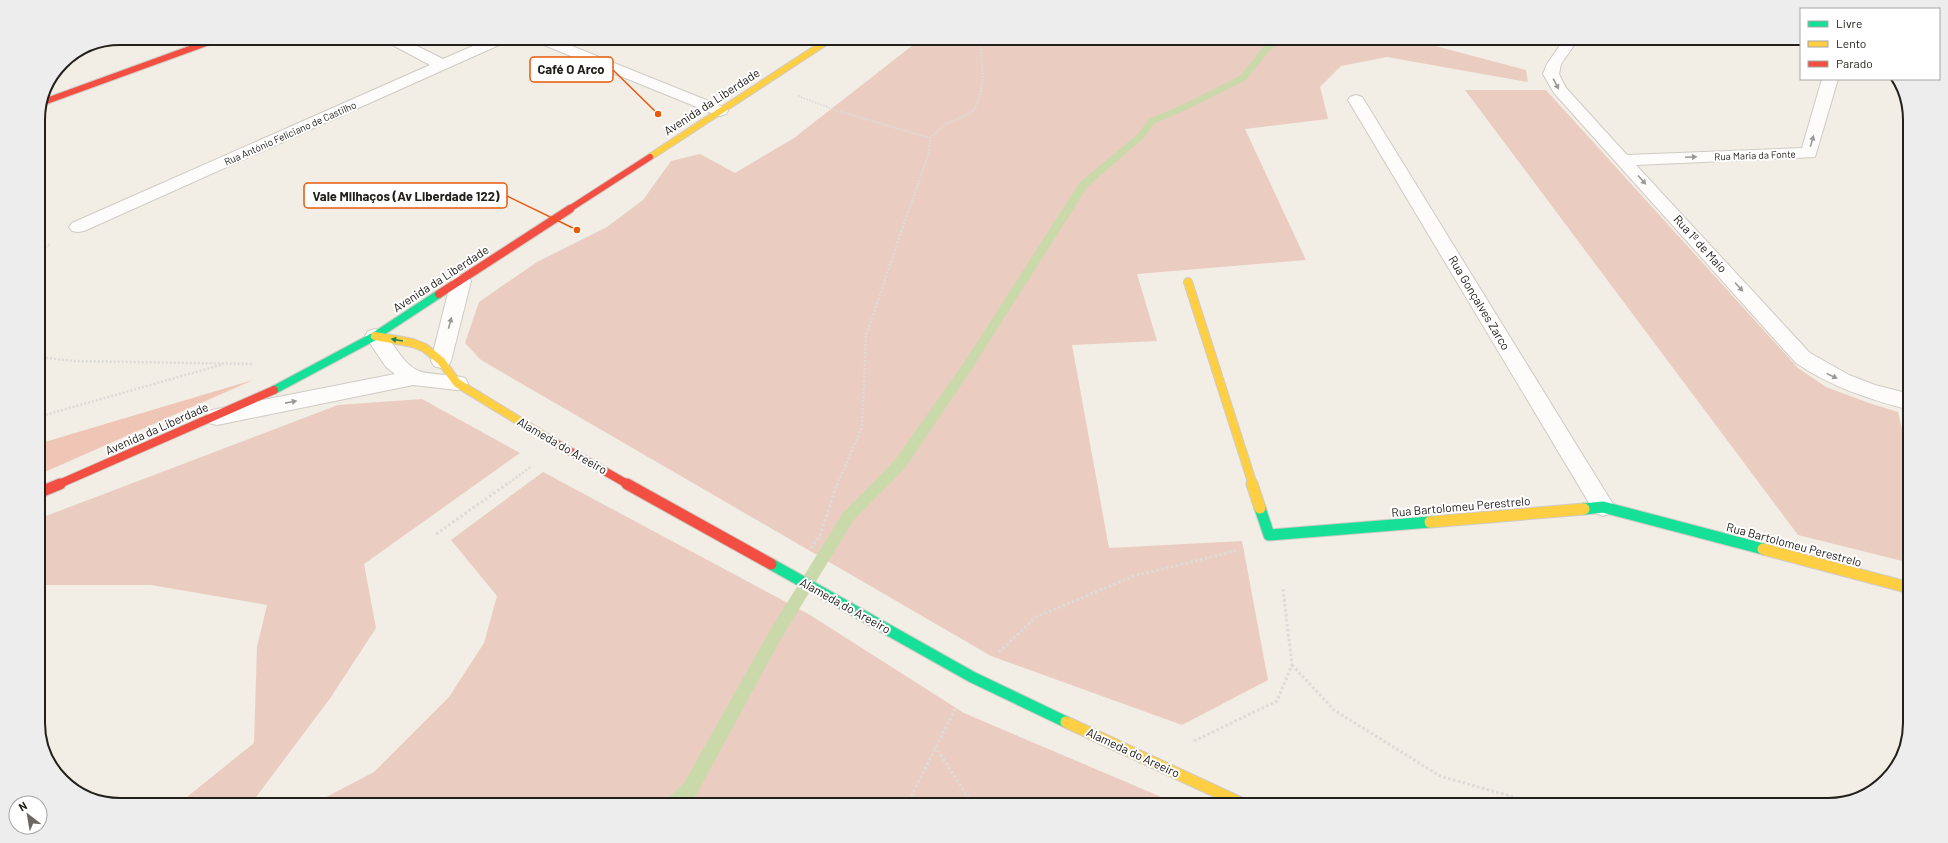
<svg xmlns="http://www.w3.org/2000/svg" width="1948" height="843" viewBox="0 0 1948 843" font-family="Barlow,sans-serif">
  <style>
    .green { fill: #eacdc0 }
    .forest { fill: #efc5b6 }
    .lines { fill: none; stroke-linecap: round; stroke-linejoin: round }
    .stream { fill: #c9d9a9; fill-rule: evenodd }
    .street-casing { stroke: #cfcbc5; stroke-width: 2 }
    .fast-far1-casing { stroke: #cfcbc5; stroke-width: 10 }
    .fast-casing { stroke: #cfcbc5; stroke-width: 13 }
    .slow-far2-casing { stroke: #cfcbc5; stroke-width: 8 }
    .slow-far1-casing { stroke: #cfcbc5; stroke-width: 10 }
    .slow-casing { stroke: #cfcbc5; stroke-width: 13 }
    .jam-far2-casing { stroke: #cfcbc5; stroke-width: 8 }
    .jam-far1-casing { stroke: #cfcbc5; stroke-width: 10 }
    .jam-casing { stroke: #cfcbc5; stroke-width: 13 }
    .path-far2 { stroke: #dddbd8; stroke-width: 2; stroke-dasharray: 1.5 1.5; stroke-linecap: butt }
    .path-far1 { stroke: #dddbd8; stroke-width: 2.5; stroke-dasharray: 2 2; stroke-linecap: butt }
    .path { stroke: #dddbd8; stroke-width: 3; stroke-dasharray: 2.5 2.5; stroke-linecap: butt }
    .street { fill: #fdfcfb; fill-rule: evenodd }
    .fast-far1 { stroke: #16e098; stroke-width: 8 }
    .fast { stroke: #16e098; stroke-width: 11 }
    .slow-far2 { stroke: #ffcf43; stroke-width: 6 }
    .slow-far1 { stroke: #ffcf43; stroke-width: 8 }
    .slow { stroke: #ffcf43; stroke-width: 11 }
    .jam-far2 { stroke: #f24e42; stroke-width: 6 }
    .jam-far1 { stroke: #f24e42; stroke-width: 8 }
    .jam { stroke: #f24e42; stroke-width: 11 }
    .oneway { fill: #9b9996 }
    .oneway2 { fill: #1c805a }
    .labels { text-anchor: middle; stroke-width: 4; stroke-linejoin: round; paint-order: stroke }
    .far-street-label { font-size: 10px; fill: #23201b; stroke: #fff }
    .street-label { font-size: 12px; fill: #23201b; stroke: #fff }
    .rim { fill: none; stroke: #23201b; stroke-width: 2 }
    .leader { fill: none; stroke: #e8590c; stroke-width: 1.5 }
    .callout-dot { fill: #e8590c; stroke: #fff; stroke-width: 1.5 }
    .callout { fill: #fff; stroke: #e8590c; stroke-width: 1.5 }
    .callout-label { font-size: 13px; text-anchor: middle; font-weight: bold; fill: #23201b }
  </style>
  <rect width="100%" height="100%" fill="#f2ede5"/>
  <path class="green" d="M 922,38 L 1405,38 L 1526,70 L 1528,82 L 1387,57 L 1341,66 L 1320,87 L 1328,119 L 1245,129 L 1306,260 L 1137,274 L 1157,341 L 1072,345 L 1109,548 L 1242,541 L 1268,680 L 1182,725 L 991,656 L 481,360 L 465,343 L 479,302 L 537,262 L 607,227 L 643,200 L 671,161 L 700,154 L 735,173 L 794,138 Z
    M 1465,90 L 1546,90 L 1798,368 L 1826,387 L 1869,403 L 1898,412 L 1910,463 L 1910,563 L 1798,535 Z
    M 422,399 L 520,453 L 364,564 L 376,628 L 331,697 L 250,805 L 177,805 L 254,743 L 257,647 L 267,605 L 151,585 L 38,585 L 38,519 L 338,405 Z
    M 543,472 L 810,615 L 964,713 L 1180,805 L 311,805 L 374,772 L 449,697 L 484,643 L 497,596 L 451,540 Z"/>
  <path class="forest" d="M 253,380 L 38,475 L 38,444 Z"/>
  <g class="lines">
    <path class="stream" d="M 1274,38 L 1283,38 L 1269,51 L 1246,80 L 1188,109 L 1155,123 L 1144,138 L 1088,186 L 973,367 L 905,468 L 853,521 L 782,637 L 696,795 L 686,805 L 664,805 L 667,799 L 684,783 L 772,627 L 843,513 L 895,460 L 965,361 L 1080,182 L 1138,134 L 1149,119 L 1182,105 L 1240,76 L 1263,47 Z"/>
    <g class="street-casing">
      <path id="street" d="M 383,38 L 401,38 L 443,59 L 491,38 L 510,38 L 508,41 L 84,231 L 78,232 L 72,231 L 69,227 L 72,223 L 430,65 L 385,41 Z
        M 532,38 L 552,38 L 726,108 L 728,111 L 726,114 L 720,116 L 714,114 L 534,41 Z
        M 1565,38 L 1579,38 L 1561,64 L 1559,74 L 1566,88 L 1627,155 L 1802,148 L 1822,79 L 1838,79 L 1815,157 L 1636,165 L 1810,353 L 1849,375 L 1875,385 L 1910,394 L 1910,410 C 1869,399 1831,387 1796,363 L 1554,93 L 1543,74 L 1547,64 Z
        M 1356,95 L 1362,97 L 1364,100 L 1611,501 L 1615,507 L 1611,513 L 1603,516 L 1595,513 L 1348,100 L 1350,97 Z
        M 461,275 L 468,277 L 471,281 L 451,361 L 448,366 L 441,368 L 434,366 L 431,361 L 451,281 L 454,277 Z
        M 375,329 C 392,334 399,363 419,371 C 428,375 452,374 465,378 L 468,383 L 465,388 L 457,390 L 413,385 L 217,425 L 209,423 L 206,417 L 209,411 L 217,409 L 395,374 L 386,367 L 365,336 L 368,331 Z"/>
    </g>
    <g class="fast-far1-casing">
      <path id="fast-far1" d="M 274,390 L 375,336 L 439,294"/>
    </g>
    <g class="fast-casing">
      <path id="fast" d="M 1260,508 L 1269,535 L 1430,522
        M 1584,509 L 1603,507 L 1763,549
        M 771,564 L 972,677 L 1066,722"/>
    </g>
    <g class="slow-far2-casing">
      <path id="slow-far2" d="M 650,157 L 832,38"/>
    </g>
    <g class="slow-far1-casing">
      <path id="slow-far1" d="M 1188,282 L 1253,485
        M 375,336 L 413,343 L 425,348 L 441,361 L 457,383 L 557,444"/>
    </g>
    <g class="slow-casing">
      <path id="slow" d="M 1252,484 L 1260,508
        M 1430,522 L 1584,509
        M 1763,549 L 1910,588
        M 1066,722 L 1245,805"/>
    </g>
    <g class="jam-far2-casing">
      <path id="jam-far2" d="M 41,103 L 220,38
        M 568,210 L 650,157"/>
    </g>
    <g class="jam-far1-casing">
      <path id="jam-far1" d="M 439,294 L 570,209
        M 557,444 L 629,485
        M 57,485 L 274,390"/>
    </g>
    <g class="jam-casing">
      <path id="jam" d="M 627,484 L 771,564
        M 38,493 L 60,484"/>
    </g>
    <path class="path-far2" d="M 798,96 L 838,111 L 930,138
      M 909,210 L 929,152 L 930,138 L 946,124 L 969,114 L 975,108 L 979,99 L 983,79 L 980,38"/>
    <path class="path-far1" d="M 38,252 L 51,244
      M 38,357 L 74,361 L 253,364
      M 38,417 L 224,364
      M 506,485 L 532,466
      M 837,485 L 862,427 L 866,336 L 909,209"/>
    <path class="path" d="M 436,534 L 507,484
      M 811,548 L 820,535 L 837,484
      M 999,652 L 1036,617 L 1134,576 L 1239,550
      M 1292,665 L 1334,710 L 1440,776 L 1541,805
      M 1194,741 L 1277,701 L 1292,665 L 1283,589
      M 935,746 L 973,805
      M 907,805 L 956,707"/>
    <use href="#street" class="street"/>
    <use href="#fast-far1" class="fast-far1"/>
    <use href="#fast" class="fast"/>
    <use href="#slow-far2" class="slow-far2"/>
    <use href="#slow-far1" class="slow-far1"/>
    <use href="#slow" class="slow"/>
    <use href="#jam-far2" class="jam-far2"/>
    <use href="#jam-far1" class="jam-far1"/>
    <use href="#jam" class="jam"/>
  </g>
  <defs><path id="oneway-solid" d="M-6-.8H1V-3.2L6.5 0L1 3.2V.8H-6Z"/></defs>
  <g class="oneway">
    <use href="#oneway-solid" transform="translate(1556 84) rotate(62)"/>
    <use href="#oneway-solid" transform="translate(1812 141) rotate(-74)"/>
    <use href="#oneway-solid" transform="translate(1691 157) rotate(-2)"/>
    <use href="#oneway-solid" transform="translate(1642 180) rotate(48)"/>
    <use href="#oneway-solid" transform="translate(1739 287) rotate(48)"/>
    <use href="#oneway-solid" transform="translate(450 323) rotate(-75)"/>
    <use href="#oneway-solid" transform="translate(1832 376) rotate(26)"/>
    <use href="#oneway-solid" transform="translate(291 402) rotate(-11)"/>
  </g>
  <use class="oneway2" href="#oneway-solid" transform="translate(397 340) rotate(-170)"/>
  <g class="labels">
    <g class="far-street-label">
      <text transform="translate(290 133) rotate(-24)" y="4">Rua António Feliciano de Castilho</text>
      <text transform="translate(1755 155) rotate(-2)" y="4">Rua Maria da Fonte</text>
    </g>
    <g class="street-label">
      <text transform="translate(712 102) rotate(-33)" y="4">Avenida da Liberdade</text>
      <text transform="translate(1700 244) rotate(48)" y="4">Rua 1º de Maio</text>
      <text transform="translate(441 279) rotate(-33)" y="4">Avenida da Liberdade</text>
      <text transform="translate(1479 303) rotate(59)" y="4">Rua Gonçalves Zarco</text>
      <text transform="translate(157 429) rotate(-24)" y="4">Avenida da Liberdade</text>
      <text transform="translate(562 446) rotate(30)" y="4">Alameda do Areeiro</text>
      <text transform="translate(1461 507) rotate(-5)" y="4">Rua Bartolomeu Perestrelo</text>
      <text transform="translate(1794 545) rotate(15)" y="4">Rua Bartolomeu Perestrelo</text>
      <text transform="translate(845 606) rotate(29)" y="4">Alameda do Areeiro</text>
      <text transform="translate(1133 753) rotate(25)" y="4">Alameda do Areeiro</text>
    </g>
  </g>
  <path d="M0 0H1948V843H0ZM120 45H1828A75 75 0 0 1 1903 120V723A75 75 0 0 1 1828 798H120A75 75 0 0 1 45 723V120A75 75 0 0 1 120 45Z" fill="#ededed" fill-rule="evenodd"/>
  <path class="rim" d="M120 45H1828A75 75 0 0 1 1903 120V723A75 75 0 0 1 1828 798H120A75 75 0 0 1 45 723V120A75 75 0 0 1 120 45Z"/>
  <path class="leader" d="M658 114L613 70M577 230L507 196"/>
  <g class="callout-dot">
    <circle cx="658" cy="114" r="4"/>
    <circle cx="577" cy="230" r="4"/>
  </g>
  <g class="callout">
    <rect x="530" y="57" width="83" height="25" rx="4"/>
    <rect x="304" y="183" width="203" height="25" rx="4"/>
  </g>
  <g class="callout-label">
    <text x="571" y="74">Café O Arco</text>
    <text x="406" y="201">Vale Milhaços (Av Liberdade 122)</text>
  </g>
  <rect x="1800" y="8" width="140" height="72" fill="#ffffff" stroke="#a7a6a4"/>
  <rect x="1808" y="21" width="20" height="6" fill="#16e098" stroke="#a7a6a4"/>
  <text x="1836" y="28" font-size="12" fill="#23201b">Livre</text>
  <rect x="1808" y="41" width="20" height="6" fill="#ffcf43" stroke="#a7a6a4"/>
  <text x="1836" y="48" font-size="12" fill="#23201b">Lento</text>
  <rect x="1808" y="61" width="20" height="6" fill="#f24e42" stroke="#a7a6a4"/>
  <text x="1836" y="68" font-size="12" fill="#23201b">Parado</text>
  <g transform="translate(28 815) rotate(329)"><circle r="19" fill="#ffffff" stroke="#a7a6a4"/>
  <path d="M0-3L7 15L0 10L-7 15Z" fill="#6b6862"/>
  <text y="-6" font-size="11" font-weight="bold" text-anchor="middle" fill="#23201b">N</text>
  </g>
</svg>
